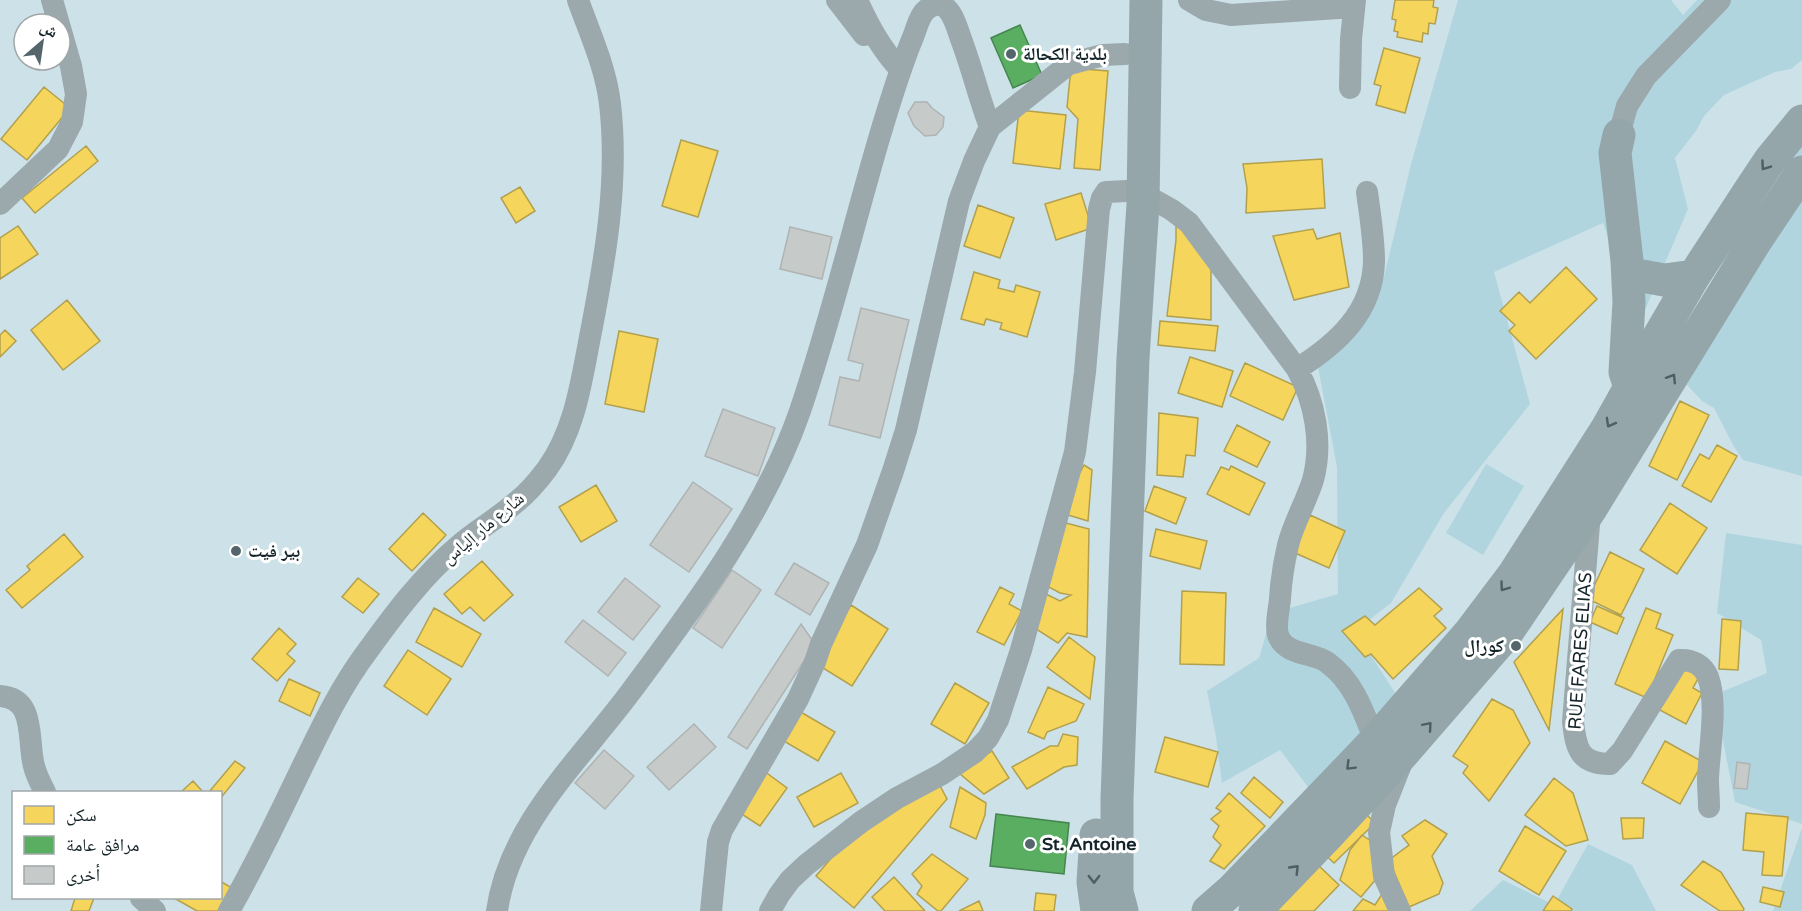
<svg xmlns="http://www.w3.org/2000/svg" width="1802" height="911" viewBox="0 0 1802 911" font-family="'Varela Round','Noto Naskh Arabic',sans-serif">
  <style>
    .green { fill: #b1d5df }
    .homes { fill: #f6d55c; stroke: #b2a04d; stroke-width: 1.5 }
    .public { fill: #5aae61; stroke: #458550; stroke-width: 1.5 }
    .building { fill: #c6cac9; stroke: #afb3b3; stroke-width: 1.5 }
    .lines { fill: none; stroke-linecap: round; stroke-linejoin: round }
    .minor { stroke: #9ba8ac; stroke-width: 22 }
    .motorway { stroke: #94a6aa; stroke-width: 33 }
    .oneway { stroke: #4e5e63 }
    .poi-dot { fill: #54666c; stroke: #fff; stroke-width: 2 }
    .labels { text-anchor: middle; stroke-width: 6; stroke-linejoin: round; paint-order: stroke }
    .poi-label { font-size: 18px; font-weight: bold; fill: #142429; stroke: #fff; text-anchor: start }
    .street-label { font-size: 18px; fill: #142429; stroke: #fff }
  </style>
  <rect width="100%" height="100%" fill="#cce2e8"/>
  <path class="green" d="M 1458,0 L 1671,0 L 1683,15 L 1697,0 L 1802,0 L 1802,60 L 1791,69 L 1775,72 L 1724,95 L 1704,116 L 1696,131 L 1675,158 L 1688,209 L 1639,324 L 1603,223 L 1494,272 L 1530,404 L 1444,513 L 1391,603 L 1355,631 L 1405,708 L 1321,804 L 1280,750 L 1222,783 L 1216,737 L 1207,691 L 1259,658 L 1272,613 L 1338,594 L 1337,467 L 1318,367 L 1384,277 L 1411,164 Z
    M 1802,135 L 1802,476 L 1743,460 L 1733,445 L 1714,408 L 1702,401 L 1687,385 L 1727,248 Z
    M 1486,464 L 1524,486 L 1483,555 L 1446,533 Z
    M 1726,533 L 1802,545 L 1802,824 L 1735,802 L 1714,695 L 1767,673 L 1761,640 L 1717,613 Z
    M 1802,828 L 1802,911 L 1773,911 Z
    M 1588,844 L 1632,865 L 1656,911 L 1470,911 L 1503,880 L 1554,905 Z"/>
  <path class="homes" d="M 1395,0 L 1434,0 L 1433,7 L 1438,8 L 1435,24 L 1429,23 L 1428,34 L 1423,33 L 1422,42 L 1397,37 L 1398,32 L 1394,31 L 1396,20 L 1392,19 Z
    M 1384,48 L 1420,58 L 1405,113 L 1376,105 L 1381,86 L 1374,84 Z
    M 1071,68 L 1108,71 L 1100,170 L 1074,168 L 1078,119 L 1067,107 Z
    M 44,87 L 70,108 L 27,160 L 1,139 Z
    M 1019,110 L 1066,115 L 1060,169 L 1013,163 Z
    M 681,140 L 718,151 L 698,217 L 662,206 Z
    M 86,146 L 98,161 L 35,213 L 22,198 Z
    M 1322,159 L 1325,208 L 1246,213 L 1247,188 L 1243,164 Z
    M 520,187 L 535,211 L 516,223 L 501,198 Z
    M 1081,193 L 1092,228 L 1056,240 L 1045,204 Z
    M 978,205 L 1014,218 L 1000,258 L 964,246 Z
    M 1176,219 L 1211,268 L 1211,320 L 1167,316 L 1176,240 Z
    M 18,226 L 38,254 L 0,279 L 0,238 Z
    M 1313,229 L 1317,239 L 1340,233 L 1349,287 L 1294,300 L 1273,236 Z
    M 1566,267 L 1597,299 L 1536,359 L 1509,331 L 1515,325 L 1500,311 L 1519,292 L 1530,303 Z
    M 974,272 L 1000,280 L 998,288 L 1014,292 L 1016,285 L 1040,292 L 1027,337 L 1000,329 L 1002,323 L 986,319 L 984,325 L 961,319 Z
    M 67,300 L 100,341 L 63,370 L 31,330 Z
    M 1160,321 L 1218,326 L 1215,351 L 1158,345 Z
    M 5,330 L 16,341 L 0,357 L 0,335 Z
    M 619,331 L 658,339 L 644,412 L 605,404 Z
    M 1190,357 L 1233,371 L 1222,407 L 1178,393 Z
    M 1245,363 L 1298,387 L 1283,420 L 1230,396 Z
    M 1680,401 L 1709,415 L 1677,480 L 1649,466 Z
    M 1159,413 L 1198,418 L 1195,456 L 1186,455 L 1183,477 L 1157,475 Z
    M 1237,425 L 1270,442 L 1257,467 L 1224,451 Z
    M 1717,445 L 1737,456 L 1711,502 L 1682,486 L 1700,454 L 1709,459 Z
    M 1084,465 L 1092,470 L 1088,521 L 1068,515 L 1077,478 Z
    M 1231,466 L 1265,483 L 1249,515 L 1207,494 L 1221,467 L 1229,470 Z
    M 596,485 L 617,521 L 581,542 L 559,507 Z
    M 1154,486 L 1186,498 L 1176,524 L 1145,511 Z
    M 1670,503 L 1707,528 L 1677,574 L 1640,550 Z
    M 423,513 L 446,535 L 412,571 L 389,549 Z
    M 1310,515 L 1345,531 L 1329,568 L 1293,552 Z
    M 1066,523 L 1089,529 L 1087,637 L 1067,633 L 1058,643 L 1033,627 L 1046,594 L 1060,601 L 1071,595 L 1060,593 L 1045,585 Z
    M 1156,529 L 1207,541 L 1200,569 L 1150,556 Z
    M 64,534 L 83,557 L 22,608 L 6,590 L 30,570 L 27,566 Z
    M 1610,552 L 1644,569 L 1621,615 L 1588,599 Z
    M 482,561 L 513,595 L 484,621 L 470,607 L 462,614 L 444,594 Z
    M 358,578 L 379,594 L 363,613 L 342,597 Z
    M 1000,587 L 1014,594 L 1009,604 L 1022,611 L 1004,645 L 977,632 Z
    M 1419,588 L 1442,609 L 1434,616 L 1446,628 L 1393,679 L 1371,654 L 1365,657 L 1342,631 L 1365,616 L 1375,625 Z
    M 1182,591 L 1226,593 L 1224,665 L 1180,664 Z
    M 851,605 L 888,629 L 852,686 L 815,663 Z
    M 1597,606 L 1624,618 L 1617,634 L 1590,622 Z
    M 434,608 L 481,634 L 462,667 L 416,642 Z
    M 1646,608 L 1661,614 L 1656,628 L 1673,635 L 1647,698 L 1615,684 Z
    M 1563,609 L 1549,730 L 1514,662 Z
    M 1722,619 L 1741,621 L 1738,670 L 1719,669 Z
    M 279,628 L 296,644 L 287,654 L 295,661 L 277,681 L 252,659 Z
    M 1069,637 L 1095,657 L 1090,699 L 1047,667 Z
    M 408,650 L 451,679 L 427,715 L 384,686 Z
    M 1678,664 L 1700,675 L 1693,688 L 1702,693 L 1686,724 L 1656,708 Z
    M 289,679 L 320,693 L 310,716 L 279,701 Z
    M 955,683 L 989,703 L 965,744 L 931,724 Z
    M 1048,687 L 1084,704 L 1076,721 L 1047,732 L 1044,739 L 1028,732 Z
    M 1492,699 L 1513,710 L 1530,743 L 1489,801 L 1463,773 L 1468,766 L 1453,756 Z
    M 799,711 L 835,732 L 818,761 L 782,740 Z
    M 1063,734 L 1078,737 L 1077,765 L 1064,767 L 1027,789 L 1012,767 L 1050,746 L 1058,746 Z
    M 1165,737 L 1218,752 L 1208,787 L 1155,772 Z
    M 1665,741 L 1703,762 L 1680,804 L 1642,783 Z
    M 992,751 L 1009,778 L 984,794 L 959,773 Z
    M 235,761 L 245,768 L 220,799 L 220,792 L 209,792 Z
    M 764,771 L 787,788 L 760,826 L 737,811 Z
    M 841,773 L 858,803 L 814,827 L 797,797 Z
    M 1254,777 L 1283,802 L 1270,818 L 1241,793 Z
    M 1554,778 L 1573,793 L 1588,840 L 1566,846 L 1525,815 Z
    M 193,781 L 203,792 L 181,792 Z
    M 938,782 L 947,799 L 854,908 L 816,876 L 844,843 Z
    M 960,787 L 986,803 L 985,815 L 976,839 L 950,827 Z
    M 1229,793 L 1265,826 L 1224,869 L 1210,861 L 1221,845 L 1213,837 L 1219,826 L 1211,819 L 1221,811 L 1216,808 Z
    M 1359,807 L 1375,823 L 1334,863 L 1318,848 Z
    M 1746,813 L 1788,817 L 1782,876 L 1762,875 L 1764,852 L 1743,850 Z
    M 1621,818 L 1644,818 L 1643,838 L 1623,839 Z
    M 1425,820 L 1447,834 L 1432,856 L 1443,883 L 1439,894 L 1409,907 L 1389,860 L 1409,845 L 1402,836 Z
    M 1525,826 L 1566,851 L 1539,895 L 1499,871 Z
    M 1362,835 L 1371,841 L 1376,879 L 1361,897 L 1340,880 L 1350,850 Z
    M 932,854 L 968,879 L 941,911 L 938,911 L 917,894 L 922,886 L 912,874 Z
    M 1703,861 L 1721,872 L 1744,909 L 1743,911 L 1720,911 L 1681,885 Z
    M 1316,863 L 1339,885 L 1314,911 L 1268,911 Z
    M 894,877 L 925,911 L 885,911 L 872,897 Z
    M 220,881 L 232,888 L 218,911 L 197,911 L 174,898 L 220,898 Z
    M 1763,887 L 1784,892 L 1780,907 L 1760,902 Z
    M 1036,893 L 1056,895 L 1054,911 L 1034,911 Z
    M 1382,894 L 1394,911 L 1353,911 L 1363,899 L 1375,905 Z
    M 1553,896 L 1572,909 L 1571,911 L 1543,911 Z
    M 75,898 L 94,898 L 89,911 L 71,911 Z
    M 979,901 L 983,911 L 959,911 Z"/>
  <path class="public" d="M 1020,25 L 1042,75 L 1013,88 L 991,38 Z
    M 996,814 L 1069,823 L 1064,874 L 990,866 Z"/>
  <path class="building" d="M 915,102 L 927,102 L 932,108 L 944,117 L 943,127 L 936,135 L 925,136 L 914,126 L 908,113 Z
    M 790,227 L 832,237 L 822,279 L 780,269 Z
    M 861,308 L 909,320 L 880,438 L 829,425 L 840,377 L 859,381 L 863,364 L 848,360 Z
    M 723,409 L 775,428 L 758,476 L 705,456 Z
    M 693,482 L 732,509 L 689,572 L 650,545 Z
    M 794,563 L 829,583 L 810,615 L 775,594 Z
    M 732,570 L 761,590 L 722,648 L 693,628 Z
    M 625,578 L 660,606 L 633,640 L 598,612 Z
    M 583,620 L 626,653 L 608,676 L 565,642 Z
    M 801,624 L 815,644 L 747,749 L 728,737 Z
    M 694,724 L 716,747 L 669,790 L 647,767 Z
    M 604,750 L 634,776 L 605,809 L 575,783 Z
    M 1737,762 L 1750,764 L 1747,789 L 1734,788 Z"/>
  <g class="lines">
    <path class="minor" d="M 837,0 L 864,35
      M 857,0 C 869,26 881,49 900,69
      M 1189,0 L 1206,10 L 1231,15 L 1354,7
      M 1350,88 L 1351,39 L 1355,0
      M 1619,135 L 1627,106 L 1646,76 L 1720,0
      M 0,204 L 58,149 L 72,122 L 76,94 L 71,66 L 52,0
      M 1143,204 L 1156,201 L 1172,210 L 1189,223 L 1297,369 C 1315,402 1323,443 1313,480 C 1306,502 1294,522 1288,545 C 1284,562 1281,581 1280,599 C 1279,610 1275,625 1278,635 C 1285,656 1314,652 1328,663 C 1354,682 1364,713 1375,741
      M 1297,369 C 1337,344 1373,312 1374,261 C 1374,238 1370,215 1367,192
      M 1590,512 L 1573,722 C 1576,748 1579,764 1610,764 L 1622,751 L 1679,660 C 1692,659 1703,665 1708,677 C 1718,704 1709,750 1708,779 C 1708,788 1709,798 1709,807
      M 0,696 C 37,698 27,741 34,766 C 36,775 41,784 45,792
      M 1400,767 L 1385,805 L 1379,832 L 1384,876 L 1400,911
      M 141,898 L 155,911
      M 229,911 C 252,870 273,828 293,786 C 316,739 337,691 369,649 C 395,613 423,576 457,547 C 475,531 497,519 515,503 C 527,494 538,481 547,469 C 575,430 581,383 590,337 C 605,260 619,182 610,104 C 606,68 590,34 578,0
      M 497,911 C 509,825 579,761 629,694 C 694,607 764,515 800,411 C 830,323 852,231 878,142 C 888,108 898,75 911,42 C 915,34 917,23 922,15 C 924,11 930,6 935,5 C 951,2 957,28 961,39 C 972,68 979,98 990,127
      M 711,911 L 718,842 L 722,830 L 798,699 L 815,662 L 821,644 L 867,545 L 893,471 L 906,430 L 959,201 L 974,161 L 990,127 L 1069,64 L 1103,55 L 1125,54
      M 770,911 L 779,895 L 790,880 L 806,865 L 861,822 L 897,798 L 942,774 L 975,752 L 988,738 L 998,720 L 1021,650 L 1075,452 L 1085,372 L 1099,209 L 1102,198 L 1106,192 L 1127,191"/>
    <path class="motorway" d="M 1619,135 L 1615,153 L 1627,261 L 1629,302 L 1625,372 L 1630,387
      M 1642,276 L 1664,280 L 1694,276
      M 1096,835 L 1093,882 L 1097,911
      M 1122,911 L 1117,892 L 1117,799 L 1133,358 L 1143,204 L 1146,0
      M 1208,911 L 1232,890 L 1375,741 L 1471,631 L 1514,574 L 1606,430 L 1652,348 L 1694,276 L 1748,193 L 1770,160 L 1802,121
      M 1255,911 L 1329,834 L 1392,766 L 1504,637 L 1590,510 L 1755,242 L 1802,172"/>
  </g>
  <defs><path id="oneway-chevron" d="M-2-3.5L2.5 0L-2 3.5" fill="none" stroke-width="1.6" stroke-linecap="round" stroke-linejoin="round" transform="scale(1.5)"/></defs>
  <g class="oneway">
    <use href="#oneway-chevron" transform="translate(1765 166) rotate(125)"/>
    <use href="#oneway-chevron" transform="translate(1672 378) rotate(-58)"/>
    <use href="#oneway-chevron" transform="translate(1610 423) rotate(119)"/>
    <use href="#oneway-chevron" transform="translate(1504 587) rotate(126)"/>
    <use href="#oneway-chevron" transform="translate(1428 726) rotate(-49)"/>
    <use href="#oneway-chevron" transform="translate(1350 766) rotate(135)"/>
    <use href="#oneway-chevron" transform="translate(1295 869) rotate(-46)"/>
    <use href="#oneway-chevron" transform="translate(1094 879) rotate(90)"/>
  </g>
  <g class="poi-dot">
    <circle cx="1011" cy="54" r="6"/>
    <circle cx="236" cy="551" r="6"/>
    <circle cx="1516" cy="646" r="6"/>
    <circle cx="1030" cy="844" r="6"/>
  </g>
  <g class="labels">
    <g class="poi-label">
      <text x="1023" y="60">بلدية الكحالة</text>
      <text x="248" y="557">بير فيت</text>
      <text x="1504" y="652" text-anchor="end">كورال</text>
      <text x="1042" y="850">St. Antoine</text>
    </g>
    <g class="street-label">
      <text transform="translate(483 528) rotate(-40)" y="6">شارع مار إلياس</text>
      <text transform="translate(1580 651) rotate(-86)" y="6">RUE FARES ELIAS</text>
    </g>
  </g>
  <rect x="12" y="791" width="210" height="108" fill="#ffffff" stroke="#a1a7a9" stroke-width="1.5"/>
  <rect x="24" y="806" width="30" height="18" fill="#f6d55c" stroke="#a1a7a9" stroke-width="1.5"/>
  <text x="66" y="821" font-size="18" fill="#142429">سكن</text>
  <rect x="24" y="836" width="30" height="18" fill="#5aae61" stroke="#a1a7a9" stroke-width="1.5"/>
  <text x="66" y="851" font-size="18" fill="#142429">مرافق عامة</text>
  <rect x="24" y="866" width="30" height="18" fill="#c6cac9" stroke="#a1a7a9" stroke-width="1.5"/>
  <text x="66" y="881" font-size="18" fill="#142429">أخرى</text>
  <g transform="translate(42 42) rotate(29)"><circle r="28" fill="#ffffff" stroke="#a1a7a9" stroke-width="1.5"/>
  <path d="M0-4.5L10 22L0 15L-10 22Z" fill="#54666c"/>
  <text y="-9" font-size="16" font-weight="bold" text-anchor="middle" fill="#142429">ش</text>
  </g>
</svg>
